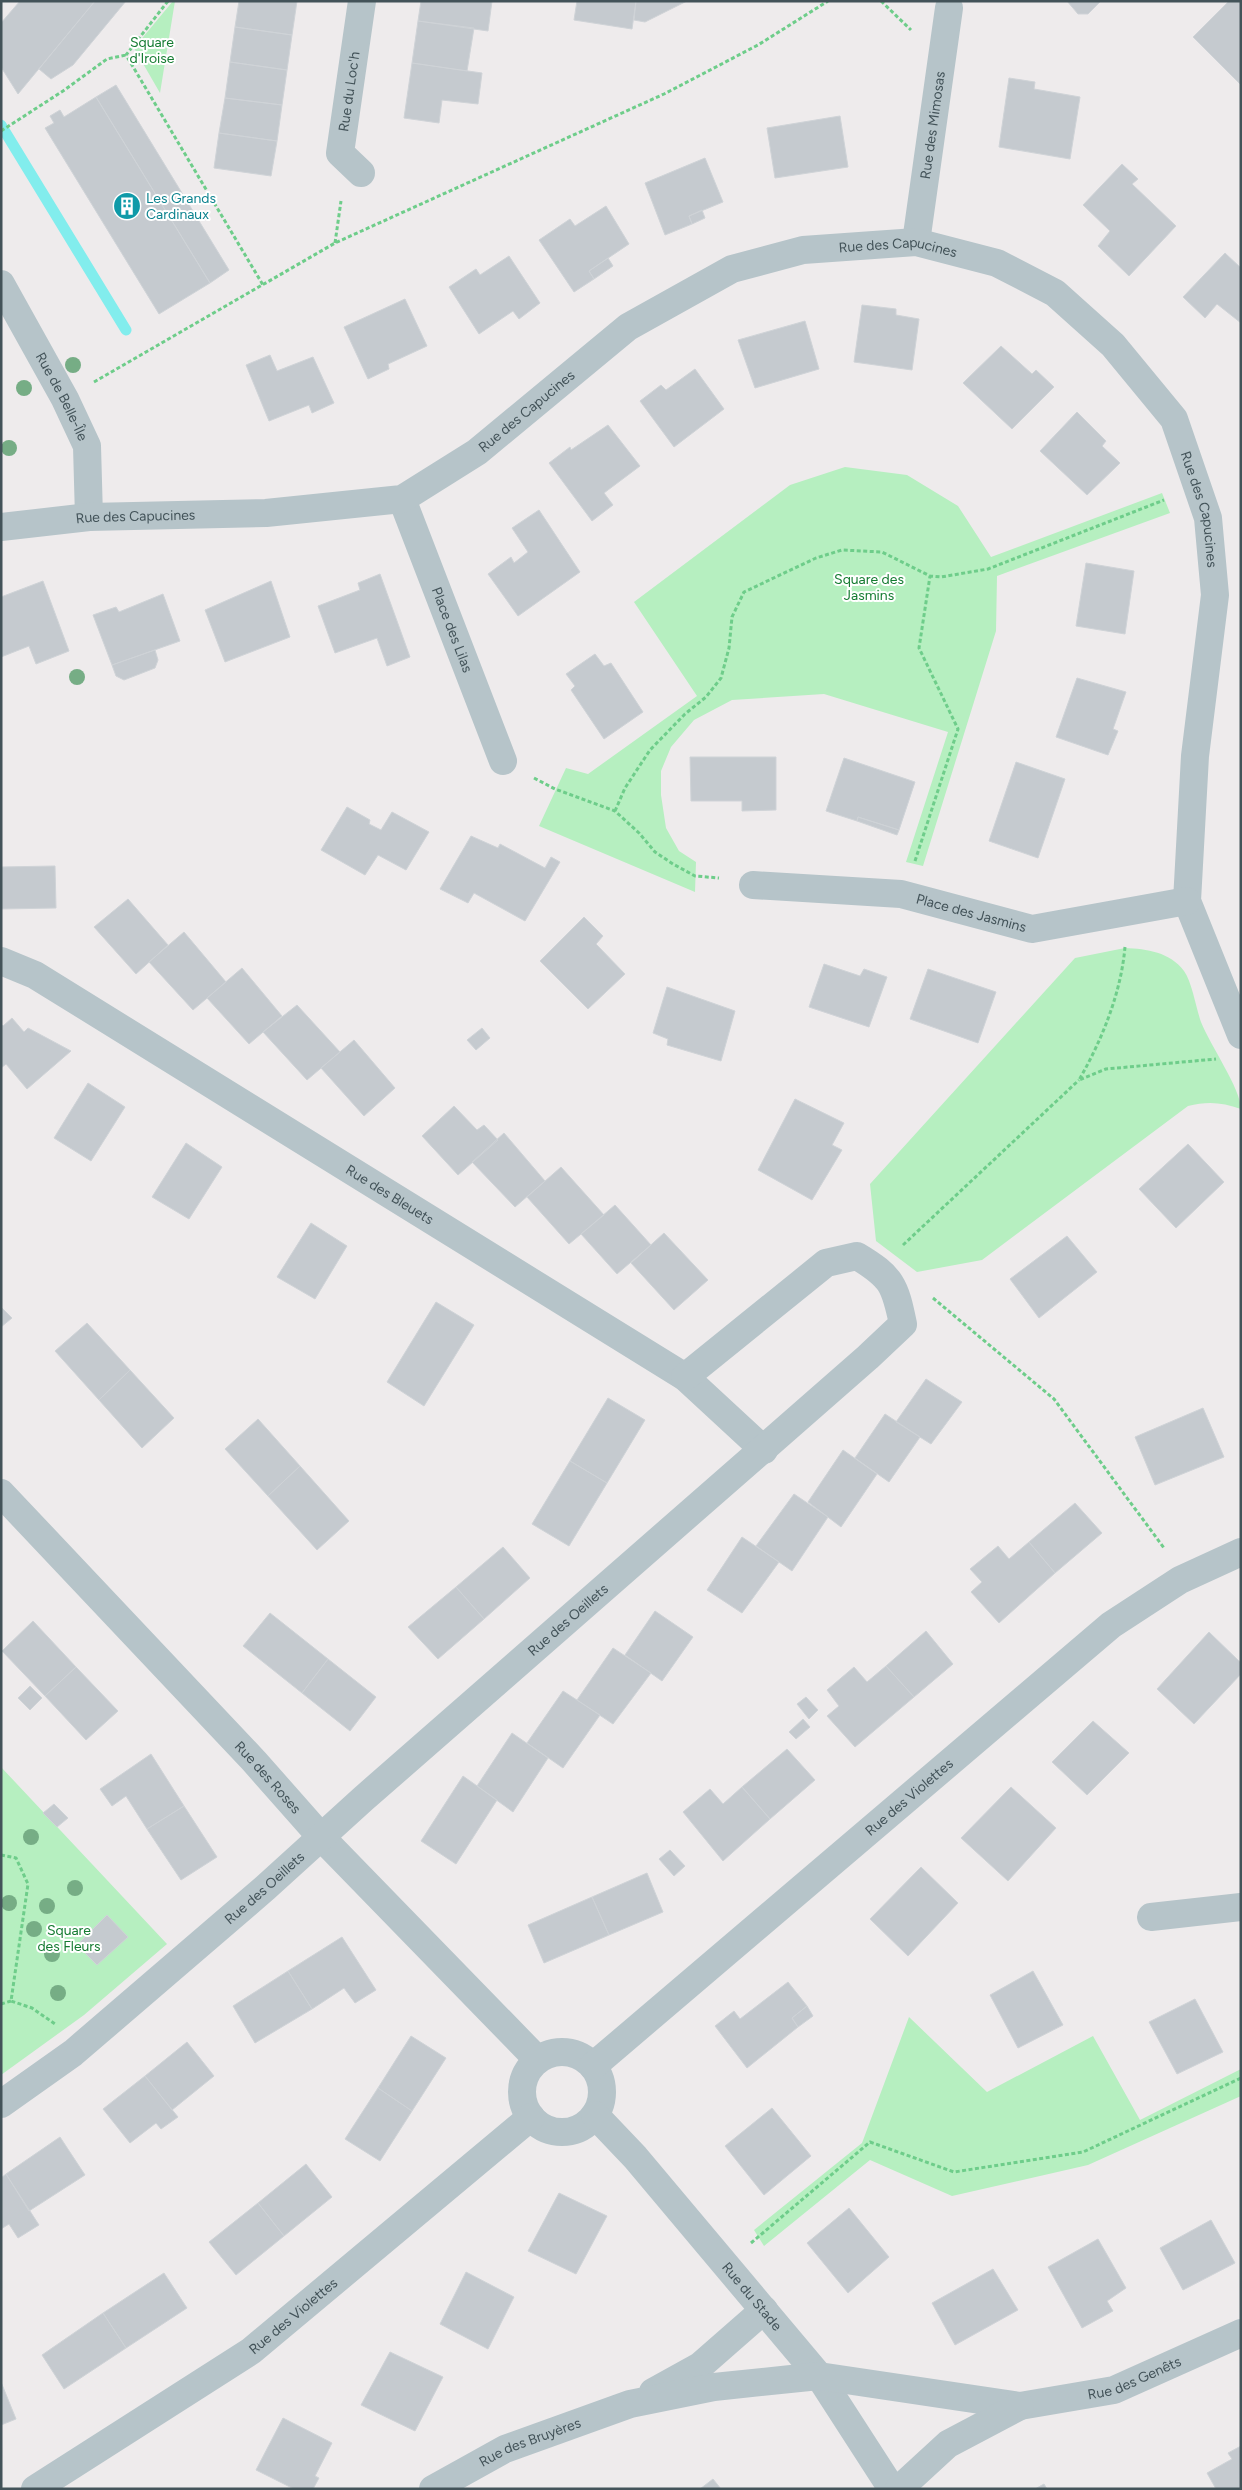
<svg xmlns="http://www.w3.org/2000/svg" width="1242" height="2490" viewBox="0 0 1242 2490" font-family="Figtree,sans-serif">
  <style>
    .green { fill: #b6efc0 }
    .lines { fill: none; stroke-linecap: round; stroke-linejoin: round }
    .stream { stroke: #82eded; stroke-width: 11 }
    .building { fill: #c5cacf; stroke: #cfd3d7 }
    .path { stroke: #6ecd8a; stroke-width: 3; stroke-dasharray: 4 2.5; stroke-linecap: butt }
    .minor { stroke: #b6c4c9; stroke-width: 28 }
    .tree { fill: #76ad85 }
    .labels { text-anchor: middle; stroke-width: 4; stroke-linejoin: round; paint-order: stroke }
    .park-label { font-size: 14px; fill: #147b31; stroke: #fff }
    .street-label { font-size: 14px; fill: #435359; stroke: #fff }
    .culture-label { font-size: 14px; fill: #0d838f; stroke: #fff; text-anchor: start }
  </style>
  <rect width="100%" height="100%" fill="#eeebec"/>
  <path class="green" d="M 173,1 L 175,1 L 160,93 L 134,48 Z
    M 845,467 L 907,475 L 958,506 L 991,557 L 1162,493 L 1170,513 L 997,576 L 996,631 L 923,866 L 906,862 L 948,732 L 824,694 L 732,700 L 694,720 L 671,747 L 661,771 L 661,795 L 666,828 L 679,851 L 696,862 L 695,892 L 539,826 L 566,768 L 588,774 L 697,696 L 634,602 L 790,485 Z
    M 1125,948 C 1147,949 1170,952 1184,971 C 1192,982 1196,1008 1201,1022 C 1210,1045 1241,1089 1241,1109 C 1222,1102 1207,1101 1188,1106 L 982,1260 L 917,1272 L 876,1241 L 870,1184 L 1075,958 Z
    M 1,1767 L 167,1944 L 84,2015 L 1,2075 Z
    M 909,2017 L 987,2092 L 1093,2036 L 1140,2120 L 1241,2069 L 1241,2096 L 1088,2165 L 952,2196 L 870,2160 L 764,2246 L 754,2230 L 862,2143 Z"/>
  <g class="lines">
    <path class="stream" d="M 1,125 L 126,330"/>
  </g>
  <path class="building" d="M 20,1 L 95,1 L 18,94 L 1,67 L 1,23 Z
    M 95,1 L 126,1 L 73,65 L 51,79 L 39,69 Z
    M 239,1 L 297,1 L 292,35 L 235,27 Z
    M 421,1 L 492,1 L 488,31 L 418,21 Z
    M 577,1 L 636,1 L 632,29 L 574,20 Z
    M 636,1 L 687,1 L 645,22 L 634,20 Z
    M 1067,1 L 1101,1 L 1088,14 L 1078,14 Z
    M 1229,1 L 1241,1 L 1241,85 L 1193,37 Z
    M 418,21 L 474,28 L 467,71 L 412,63 Z
    M 235,27 L 292,35 L 287,70 L 230,62 Z
    M 230,62 L 287,70 L 282,105 L 225,98 Z
    M 412,63 L 482,73 L 478,104 L 442,100 L 439,123 L 404,118 Z
    M 1009,78 L 1035,82 L 1034,89 L 1080,97 L 1070,159 L 999,147 Z
    M 116,85 L 229,270 L 210,283 L 96,97 Z
    M 96,97 L 210,283 L 159,314 L 45,128 L 54,123 L 50,116 L 60,110 L 64,117 Z
    M 225,98 L 282,105 L 277,141 L 219,133 Z
    M 840,116 L 848,167 L 775,178 L 767,128 Z
    M 219,133 L 277,141 L 271,176 L 214,168 Z
    M 705,158 L 723,202 L 689,216 L 692,224 L 665,235 L 645,183 Z
    M 1122,164 L 1138,179 L 1132,184 L 1176,226 L 1129,276 L 1098,246 L 1110,231 L 1083,205 Z
    M 606,206 L 629,244 L 589,271 L 594,279 L 574,292 L 539,240 L 570,219 L 575,226 Z
    M 702,210 L 705,218 L 692,224 L 689,216 Z
    M 1225,253 L 1241,268 L 1241,323 L 1217,304 L 1205,318 L 1183,297 Z
    M 509,256 L 540,303 L 519,319 L 513,311 L 479,334 L 449,287 L 476,269 L 480,275 Z
    M 608,258 L 613,266 L 594,279 L 589,271 Z
    M 405,299 L 427,346 L 388,364 L 389,369 L 368,379 L 344,327 Z
    M 862,305 L 896,309 L 896,315 L 919,319 L 912,370 L 854,362 Z
    M 805,321 L 819,369 L 755,388 L 738,340 Z
    M 1001,346 L 1032,374 L 1036,370 L 1054,387 L 1012,429 L 963,383 Z
    M 270,355 L 277,371 L 313,357 L 334,403 L 312,413 L 309,405 L 269,421 L 246,365 Z
    M 695,369 L 724,409 L 674,447 L 640,401 L 661,385 L 666,390 Z
    M 1077,412 L 1106,441 L 1102,446 L 1120,463 L 1087,495 L 1040,451 Z
    M 608,425 L 640,466 L 604,493 L 613,505 L 592,521 L 549,463 L 570,447 L 571,450 Z
    M 539,510 L 580,572 L 518,616 L 488,574 L 511,557 L 514,563 L 528,552 L 512,528 Z
    M 1086,563 L 1134,571 L 1125,634 L 1076,626 Z
    M 380,574 L 410,657 L 387,666 L 377,638 L 335,653 L 318,606 L 360,590 L 358,583 Z
    M 43,581 L 69,651 L 36,664 L 29,646 L 1,657 L 1,597 Z
    M 271,581 L 290,637 L 225,662 L 205,610 Z
    M 163,594 L 180,641 L 112,665 L 93,615 L 116,607 L 119,612 Z
    M 155,650 L 158,660 L 155,668 L 124,680 L 116,676 L 112,665 Z
    M 595,654 L 604,666 L 611,663 L 643,712 L 604,739 L 571,690 L 575,686 L 566,674 Z
    M 1077,678 L 1126,692 L 1113,729 L 1118,731 L 1108,755 L 1056,737 Z
    M 690,757 L 776,757 L 776,810 L 742,811 L 742,801 L 691,801 Z
    M 844,758 L 915,782 L 899,830 L 858,817 L 857,821 L 826,811 Z
    M 1016,762 L 1065,779 L 1038,858 L 989,841 Z
    M 347,807 L 370,820 L 369,824 L 381,830 L 392,812 L 429,832 L 406,870 L 378,855 L 365,875 L 321,850 Z
    M 858,817 L 899,830 L 897,835 L 857,821 Z
    M 471,836 L 498,848 L 500,844 L 545,868 L 551,857 L 560,862 L 525,921 L 474,893 L 468,903 L 440,889 Z
    M 55,866 L 56,908 L 1,909 L 1,867 Z
    M 128,899 L 168,945 L 136,974 L 94,927 Z
    M 584,917 L 603,936 L 596,944 L 625,974 L 588,1009 L 540,961 Z
    M 184,932 L 226,982 L 193,1010 L 149,962 Z
    M 824,964 L 860,976 L 864,969 L 887,977 L 869,1027 L 809,1007 Z
    M 242,968 L 282,1016 L 249,1044 L 207,998 Z
    M 928,969 L 996,992 L 978,1043 L 910,1019 Z
    M 667,987 L 735,1011 L 721,1061 L 667,1045 L 668,1039 L 653,1033 Z
    M 297,1005 L 340,1052 L 307,1080 L 263,1032 Z
    M 12,1018 L 24,1032 L 28,1028 L 71,1051 L 27,1089 L 6,1064 L 1,1068 L 1,1024 L 3,1026 Z
    M 482,1028 L 490,1038 L 476,1050 L 467,1040 Z
    M 354,1040 L 395,1088 L 364,1116 L 321,1068 Z
    M 88,1083 L 125,1107 L 91,1161 L 54,1138 Z
    M 795,1099 L 844,1123 L 832,1145 L 842,1150 L 812,1200 L 758,1170 Z
    M 454,1106 L 477,1130 L 484,1125 L 498,1140 L 458,1175 L 422,1136 Z
    M 504,1133 L 545,1181 L 515,1207 L 472,1162 Z
    M 186,1143 L 222,1167 L 189,1219 L 152,1197 Z
    M 1188,1144 L 1224,1182 L 1176,1228 L 1139,1189 Z
    M 561,1167 L 604,1215 L 569,1244 L 527,1197 Z
    M 615,1205 L 651,1245 L 617,1274 L 581,1234 Z
    M 311,1223 L 347,1246 L 315,1299 L 277,1277 Z
    M 664,1233 L 708,1280 L 674,1310 L 631,1263 Z
    M 1067,1236 L 1097,1272 L 1039,1318 L 1010,1279 Z
    M 436,1302 L 474,1325 L 424,1406 L 387,1382 Z
    M 1,1307 L 12,1318 L 1,1327 Z
    M 87,1323 L 130,1370 L 99,1400 L 55,1351 Z
    M 130,1370 L 174,1418 L 142,1448 L 99,1400 Z
    M 926,1379 L 962,1402 L 931,1444 L 896,1422 Z
    M 608,1398 L 645,1420 L 607,1483 L 570,1461 Z
    M 1203,1408 L 1224,1457 L 1155,1485 L 1135,1437 Z
    M 885,1414 L 920,1437 L 889,1482 L 855,1458 Z
    M 258,1419 L 300,1466 L 268,1496 L 225,1449 Z
    M 843,1450 L 877,1474 L 841,1527 L 808,1502 Z
    M 570,1461 L 607,1483 L 569,1546 L 532,1524 Z
    M 300,1466 L 349,1521 L 317,1550 L 268,1496 Z
    M 794,1494 L 828,1517 L 792,1571 L 756,1546 Z
    M 1075,1503 L 1102,1533 L 1055,1573 L 1029,1542 Z
    M 742,1537 L 779,1562 L 742,1613 L 707,1590 Z
    M 1029,1542 L 1055,1573 L 999,1623 L 971,1592 L 982,1582 L 970,1569 L 998,1546 L 1009,1559 Z
    M 503,1547 L 530,1578 L 484,1619 L 456,1587 Z
    M 456,1587 L 484,1619 L 438,1659 L 408,1627 Z
    M 655,1611 L 693,1637 L 662,1681 L 625,1655 Z
    M 270,1613 L 328,1659 L 302,1693 L 243,1646 Z
    M 33,1621 L 76,1667 L 45,1696 L 2,1651 Z
    M 926,1631 L 953,1664 L 914,1697 L 886,1666 Z
    M 1209,1632 L 1241,1663 L 1241,1674 L 1194,1724 L 1157,1689 Z
    M 613,1648 L 651,1673 L 613,1724 L 577,1700 Z
    M 328,1659 L 376,1697 L 350,1731 L 302,1693 Z
    M 886,1666 L 914,1697 L 855,1747 L 827,1716 L 839,1706 L 827,1690 L 854,1667 L 867,1682 Z
    M 76,1667 L 118,1711 L 86,1740 L 45,1696 Z
    M 30,1686 L 42,1698 L 30,1710 L 18,1698 Z
    M 563,1691 L 600,1715 L 563,1768 L 527,1743 Z
    M 806,1697 L 818,1710 L 809,1719 L 797,1704 Z
    M 803,1719 L 810,1727 L 796,1739 L 789,1732 Z
    M 1093,1721 L 1129,1753 L 1087,1795 L 1052,1762 Z
    M 512,1733 L 548,1758 L 513,1812 L 477,1786 Z
    M 787,1749 L 815,1780 L 770,1819 L 742,1787 Z
    M 151,1754 L 184,1806 L 147,1829 L 126,1796 L 112,1806 L 100,1789 Z
    M 463,1776 L 497,1800 L 456,1864 L 421,1841 Z
    M 742,1787 L 770,1819 L 723,1861 L 683,1812 L 710,1789 L 723,1804 Z
    M 1011,1787 L 1056,1828 L 1008,1881 L 961,1838 Z
    M 54,1804 L 68,1818 L 57,1827 L 43,1813 Z
    M 184,1806 L 217,1857 L 181,1880 L 147,1829 Z
    M 670,1850 L 685,1866 L 674,1876 L 659,1859 Z
    M 921,1867 L 958,1903 L 908,1956 L 870,1919 Z
    M 647,1873 L 663,1912 L 609,1935 L 592,1897 Z
    M 592,1897 L 609,1935 L 544,1963 L 528,1925 Z
    M 107,1915 L 128,1937 L 97,1965 L 77,1945 Z
    M 342,1937 L 376,1990 L 355,2003 L 344,1988 L 312,2009 L 288,1971 Z
    M 288,1971 L 312,2009 L 255,2043 L 233,2006 Z
    M 1033,1971 L 1063,2025 L 1018,2048 L 990,1995 Z
    M 788,1982 L 807,2006 L 792,2018 L 798,2027 L 747,2068 L 715,2026 L 734,2011 L 740,2019 Z
    M 1195,1999 L 1223,2052 L 1177,2074 L 1149,2022 Z
    M 807,2006 L 813,2016 L 798,2027 L 792,2018 Z
    M 411,2036 L 446,2058 L 412,2111 L 378,2088 Z
    M 187,2042 L 214,2076 L 172,2110 L 145,2076 Z
    M 145,2076 L 178,2117 L 161,2129 L 156,2123 L 130,2143 L 103,2109 Z
    M 378,2088 L 412,2111 L 380,2161 L 345,2139 Z
    M 772,2108 L 811,2156 L 764,2195 L 725,2146 Z
    M 60,2137 L 85,2175 L 29,2211 L 6,2174 Z
    M 306,2164 L 332,2197 L 284,2236 L 258,2203 Z
    M 6,2174 L 39,2225 L 18,2238 L 9,2224 L 1,2229 L 1,2178 Z
    M 559,2193 L 607,2216 L 576,2274 L 528,2251 Z
    M 258,2203 L 284,2236 L 236,2275 L 209,2242 Z
    M 849,2208 L 889,2257 L 848,2293 L 807,2243 Z
    M 1211,2220 L 1235,2263 L 1183,2290 L 1160,2248 Z
    M 1098,2239 L 1126,2288 L 1107,2301 L 1113,2311 L 1082,2328 L 1048,2267 Z
    M 993,2269 L 1018,2310 L 955,2345 L 932,2303 Z
    M 466,2272 L 514,2297 L 488,2349 L 440,2324 Z
    M 164,2273 L 187,2308 L 126,2348 L 103,2313 Z
    M 103,2313 L 126,2348 L 64,2389 L 42,2355 Z
    M 390,2352 L 443,2377 L 415,2431 L 361,2405 Z
    M 1,2382 L 16,2419 L 1,2425 Z
    M 283,2418 L 332,2443 L 315,2476 L 319,2478 L 313,2489 L 294,2489 L 256,2470 Z
    M 1241,2446 L 1241,2489 L 1216,2489 L 1207,2473 L 1232,2459 L 1228,2453 Z
    M 713,2479 L 721,2489 L 700,2489 Z
    M 1044,2484 L 1047,2489 L 1035,2489 Z"/>
  <g class="lines">
    <path class="path" d="M 168,1 L 126,55 L 263,285
      M 881,1 L 911,30
      M 1,131 L 63,91 L 107,59 L 126,55
      M 335,243 L 341,201
      M 94,382 L 335,243 L 664,94 L 758,45 L 828,1
      M 534,778 L 555,789 L 615,811 L 639,833 L 655,852 L 673,864 L 695,876 L 719,878
      M 615,811 L 625,788 L 650,750 L 685,714 L 706,697 L 721,678 L 729,648 L 732,617 L 744,592 L 816,558 L 842,550 L 882,552 L 930,576 L 941,577 L 988,569 L 1164,500
      M 915,861 L 958,729 L 919,648 L 930,576
      M 1125,947 C 1121,993 1102,1040 1079,1080 L 1106,1069 L 1216,1059
      M 903,1245 L 1079,1080
      M 933,1298 L 1054,1399 L 1164,1548
      M 1,1855 L 16,1858 L 28,1884 L 11,2001 L 32,2008 L 55,2024
      M 1,2004 L 11,2001
      M 751,2243 L 870,2142 L 954,2172 L 1083,2152 L 1241,2078"/>
    <g class="minor">
      <path id="s1" d="M 361,173 L 340,153 L 362,1"/>
      <path id="s2" d="M 916,242 L 949,8"/>
      <path id="s3" d="M 1,284 L 65,399 L 87,446 L 89,517"/>
      <path id="s4" d="M 402,499 L 503,761"/>
      <path id="s5" d="M 1,527 L 89,517 L 266,513 L 402,499 L 477,452 L 628,327 L 732,269 L 803,250 L 916,242 L 997,263 L 1055,293 L 1113,345 L 1174,419 L 1208,518 L 1215,595 L 1195,756 L 1187,901 L 1241,1035"/>
      <path id="s6" d="M 753,885 L 901,894 L 1032,929 L 1187,901"/>
      <path id="s7" d="M 1,961 L 35,975 L 685,1377 L 764,1450"/>
      <path id="s8" d="M 1,1493 L 254,1761 L 322,1838 L 537,2059"/>
      <path d="M 1151,1917 L 1241,1907"/>
      <circle cx="562" cy="2092" r="40"/>
      <path id="s9" d="M 593,2066 L 1111,1625 L 1180,1580 L 1241,1552"/>
      <path id="s10" d="M 1,2104 L 73,2053 L 265,1888 L 363,1799 L 868,1357 L 903,1324 C 895,1285 892,1277 857,1256 L 826,1263 L 685,1377"/>
      <path id="s11" d="M 595,2115 L 635,2157 L 819,2376 L 892,2489"/>
      <path d="M 653,2392 L 700,2366 L 764,2310"/>
      <path id="s12" d="M 35,2489 L 251,2351 L 531,2117"/>
      <path id="s13" d="M 433,2489 L 505,2449 L 630,2404 L 714,2387 L 819,2376 L 1020,2406 L 1114,2390 L 1241,2333"/>
      <path d="M 899,2489 L 948,2444 L 1020,2406"/>
    </g>
  </g>
  <g class="tree">
    <circle cx="73" cy="365" r="8"/>
    <circle cx="24" cy="388" r="8"/>
    <circle cx="9" cy="448" r="8"/>
    <circle cx="77" cy="677" r="8"/>
    <circle cx="31" cy="1837" r="8"/>
    <circle cx="75" cy="1888" r="8"/>
    <circle cx="9" cy="1903" r="8"/>
    <circle cx="47" cy="1906" r="8"/>
    <circle cx="34" cy="1929" r="8"/>
    <circle cx="52" cy="1954" r="8"/>
    <circle cx="58" cy="1993" r="8"/>
  </g>
  <defs>
    <g id="building-disc" transform="scale(1.4375)"><circle r="9.5" fill="#0f9aa8" stroke="#fff"/><path d="M-4-6H4V6H1V3H-1V6H-4ZM-2.5-4.3h1.7v1.8h-1.7ZM.8-4.3h1.7v1.8H.8ZM-2.5-1h1.7V.8h-1.7ZM.8-1h1.7V.8H.8Z" fill="#fff"/></g>
  </defs>
  <g fill-rule="evenodd">
    <use href="#building-disc" x="127" y="206"/>
  </g>
  <g class="labels">
    <g class="park-label">
      <text x="152" y="47">Square<tspan x="152" dy="16">d'Iroise</tspan></text>
      <text x="869" y="584">Square des<tspan x="869" dy="16">Jasmins</tspan></text>
      <text x="69" y="1935">Square<tspan x="69" dy="16">des Fleurs</tspan></text>
    </g>
    <g class="street-label">
      <text dy="5" stroke="none"><textPath href="#s1" startOffset="91">Rue du Loc'h</textPath></text>
      <text dy="5" stroke="none"><textPath href="#s2" startOffset="118">Rue des Mimosas</textPath></text>
      <text dy="5" stroke="none"><textPath href="#s5" startOffset="975">Rue des Capucines</textPath></text>
      <text dy="5" stroke="none"><textPath href="#s3" startOffset="128">Rue de Belle-Île</textPath></text>
      <text dy="5" stroke="none"><textPath href="#s5" startOffset="555">Rue des Capucines</textPath></text>
      <text dy="5" stroke="none"><textPath href="#s5" startOffset="1410">Rue des Capucines</textPath></text>
      <text dy="5" stroke="none"><textPath href="#s5" startOffset="135">Rue des Capucines</textPath></text>
      <text dy="5" stroke="none"><textPath href="#s4" startOffset="140">Place des Lilas</textPath></text>
      <text dy="5" stroke="none"><textPath href="#s6" startOffset="221">Place des Jasmins</textPath></text>
      <text dy="5" stroke="none"><textPath href="#s7" startOffset="454">Rue des Bleuets</textPath></text>
      <text dy="5" stroke="none"><textPath href="#s10" startOffset="746">Rue des Oeillets</textPath></text>
      <text dy="5" stroke="none"><textPath href="#s8" startOffset="390">Rue des Roses</textPath></text>
      <text dy="5" stroke="none"><textPath href="#s9" startOffset="415">Rue des Violettes</textPath></text>
      <text dy="5" stroke="none"><textPath href="#s10" startOffset="341">Rue des Oeillets</textPath></text>
      <text dy="5" stroke="none"><textPath href="#s11" startOffset="240">Rue du Stade</textPath></text>
      <text dy="5" stroke="none"><textPath href="#s12" startOffset="311">Rue des Violettes</textPath></text>
      <text dy="5" stroke="none"><textPath href="#s13" startOffset="728">Rue des Genêts</textPath></text>
      <text dy="5" stroke="none"><textPath href="#s13" startOffset="108">Rue des Bruyères</textPath></text>
    </g>
    <g class="culture-label">
      <text x="146" y="203">Les Grands<tspan x="146" dy="16">Cardinaux</tspan></text>
    </g>
  </g>
  <rect width="1242" height="2490" fill="none" stroke="#435359" stroke-width="5"/>
</svg>
